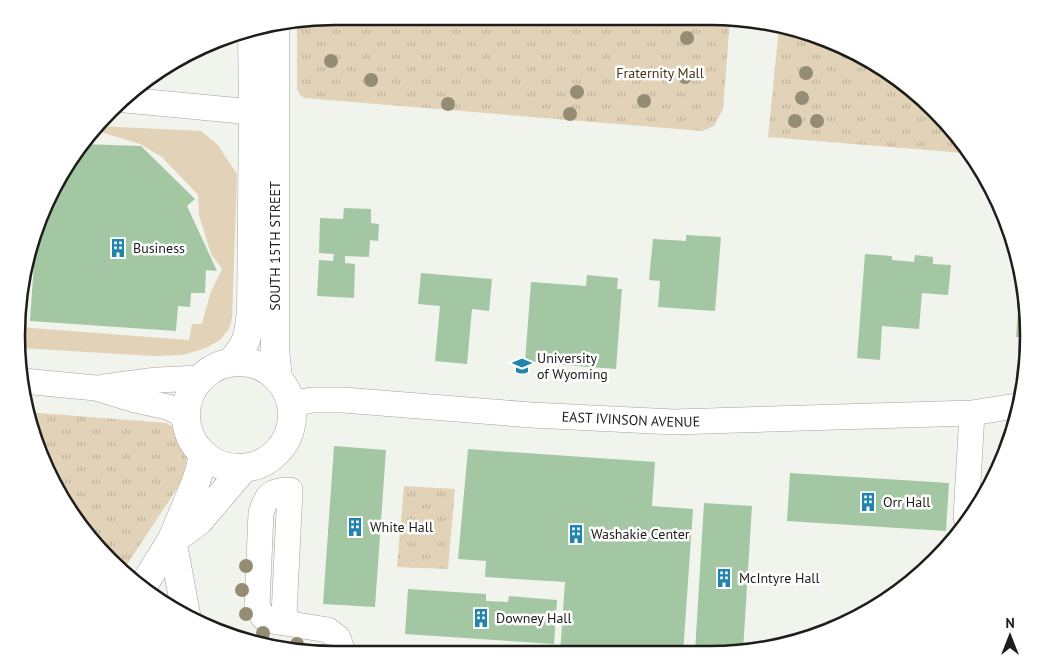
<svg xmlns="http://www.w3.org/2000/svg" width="1045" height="671" viewBox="0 0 1045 671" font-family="'PT Sans',sans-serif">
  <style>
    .green { fill: #e2d2b7 }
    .park { fill: url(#park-tufts) }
    .building { fill: #a3c7a3 }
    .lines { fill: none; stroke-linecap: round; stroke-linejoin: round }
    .minor-casing { stroke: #a1a49d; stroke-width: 26 }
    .major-casing { stroke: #a1a49d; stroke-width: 29 }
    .minor { stroke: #fff; stroke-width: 25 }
    .major { stroke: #fff; stroke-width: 28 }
    .tree { fill: #958c75 }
    .labels { text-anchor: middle; stroke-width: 5; stroke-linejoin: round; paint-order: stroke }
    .park-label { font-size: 14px; fill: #493613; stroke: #fff }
    .street-label { font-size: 14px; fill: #1d1e1b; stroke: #fff }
    .poi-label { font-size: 14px; fill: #1d1e1b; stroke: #fff; text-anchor: start }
    .rim { fill: none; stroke: #1d1e1b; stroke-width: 2.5 }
  </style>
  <defs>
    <pattern id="park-tufts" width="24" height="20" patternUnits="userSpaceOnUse" patternTransform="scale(1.25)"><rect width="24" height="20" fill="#e2d2b7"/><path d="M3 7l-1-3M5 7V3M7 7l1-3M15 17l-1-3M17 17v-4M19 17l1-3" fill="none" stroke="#c1b49d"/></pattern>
  </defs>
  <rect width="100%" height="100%" fill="#f1f4ec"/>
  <path class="green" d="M 98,126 L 201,131 L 217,144 L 237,174 L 232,318 L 229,329 L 220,340 L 206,348 L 183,355 L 154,356 L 20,348 L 18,327 L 189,340 L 192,324 L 202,324 L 210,294 L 222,269 L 211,254 L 199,215 L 198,195 L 162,157 L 140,144 L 94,130 Z"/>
  <path class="park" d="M 336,16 L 730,19 L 723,109 L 714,126 L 702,131 L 304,98 L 299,94 L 297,88 L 297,23 Z
    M 779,27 L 850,49 L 920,95 L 964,153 L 768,137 Z
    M 26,412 L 167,423 C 171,426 178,429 181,433 C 191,448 186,465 182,481 L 122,572 L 70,513 L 27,418 Z
    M 404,486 L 455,489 L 448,569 L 397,567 Z"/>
  <path class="building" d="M 81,144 L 141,146 L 195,199 L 187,206 L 217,271 L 206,270 L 205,293 L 191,293 L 190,307 L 178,306 L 176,331 L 30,321 L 34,263 L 27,263 L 33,233 Z
    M 344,208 L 371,209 L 371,223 L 379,224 L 378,241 L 370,240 L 369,257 L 345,256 L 345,263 L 355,264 L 354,298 L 317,296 L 319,260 L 333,261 L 334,254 L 319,253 L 320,218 L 343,219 Z
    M 686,235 L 721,237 L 715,311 L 658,307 L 660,281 L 649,280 L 653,239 L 686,241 Z
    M 865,254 L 892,256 L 892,260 L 914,262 L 915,255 L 933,257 L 933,264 L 951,265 L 948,295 L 922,293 L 919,329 L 882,326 L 880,360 L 857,358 Z
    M 421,273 L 492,279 L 489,311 L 472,309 L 467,364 L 435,361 L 440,306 L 418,304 Z
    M 587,275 L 618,278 L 617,289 L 622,289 L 616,369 L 525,362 L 531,282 L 586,286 Z
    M 1020,284 L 1028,314 L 1025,338 L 1016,337 Z
    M 334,446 L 386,450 L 375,607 L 323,604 Z
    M 468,449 L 655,462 L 652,506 L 693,509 L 683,654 L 560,653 L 565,582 L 485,577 L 486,561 L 458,559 Z
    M 790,473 L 949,483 L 946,531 L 787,521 Z
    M 704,503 L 752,506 L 743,651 L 730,654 L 695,652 Z
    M 408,589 L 486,594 L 486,601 L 508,602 L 509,596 L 557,600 L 554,644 L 405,634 Z"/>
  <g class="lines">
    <g class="minor-casing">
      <g id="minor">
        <path d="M 126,100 L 273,114"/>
        <path d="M 23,381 L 96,388 L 135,400 L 168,407 L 178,412 L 186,419"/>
        <path d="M 104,387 L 157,380 L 201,378"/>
        <path id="s1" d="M 292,404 L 312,400 L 343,400 L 531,415 L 674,422 L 972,413 L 1016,406"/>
        <path d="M 966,518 L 972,413"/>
        <path d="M 292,624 L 284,615 L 290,490 C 270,490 267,495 261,513 L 257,606 L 263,617 L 272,621 L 328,630 L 338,638 L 342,649 L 341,652"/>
      </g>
    </g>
    <g class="major-casing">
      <path id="major" d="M 275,26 L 275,350 L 278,378
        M186 415a53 53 0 1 1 106 0a53 53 0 1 1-106 0Z
        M 230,363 C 248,343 248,337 251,312 L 253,112 L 252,30
        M 172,539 L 183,533 L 199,521 L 244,468
        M 172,539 L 186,614
        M 143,586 L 172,539 L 195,484 L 200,469 L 203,454"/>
    </g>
    <use href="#minor" class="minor"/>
    <use href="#major" class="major"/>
  </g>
  <g class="tree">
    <circle cx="687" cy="38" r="7"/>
    <circle cx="331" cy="61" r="7"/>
    <circle cx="806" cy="73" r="7"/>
    <circle cx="685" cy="77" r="7"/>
    <circle cx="371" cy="80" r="7"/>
    <circle cx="577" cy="92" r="7"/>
    <circle cx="802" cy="98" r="7"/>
    <circle cx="644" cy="101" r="7"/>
    <circle cx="448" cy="104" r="7"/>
    <circle cx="570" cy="114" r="7"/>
    <circle cx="795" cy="121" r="7"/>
    <circle cx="817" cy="121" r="7"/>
    <circle cx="246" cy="566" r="7"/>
    <circle cx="242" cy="590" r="7"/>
    <circle cx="246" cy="614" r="7"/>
    <circle cx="263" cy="633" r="7"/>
    <circle cx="297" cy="644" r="7"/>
  </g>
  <defs>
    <g id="building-bare" transform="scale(1.5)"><path d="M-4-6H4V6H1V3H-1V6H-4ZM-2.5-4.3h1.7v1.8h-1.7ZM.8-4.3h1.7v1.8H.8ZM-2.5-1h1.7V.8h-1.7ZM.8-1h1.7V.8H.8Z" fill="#2184ae" stroke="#fff" stroke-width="2.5" paint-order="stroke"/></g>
    <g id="university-bare" transform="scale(1.5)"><path d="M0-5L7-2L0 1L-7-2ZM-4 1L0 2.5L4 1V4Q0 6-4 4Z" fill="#2184ae" stroke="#fff" stroke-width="2.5" paint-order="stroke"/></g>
  </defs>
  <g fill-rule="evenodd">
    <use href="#building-bare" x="118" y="248"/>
    <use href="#university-bare" x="522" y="366"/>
    <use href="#building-bare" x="868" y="502"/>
    <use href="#building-bare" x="355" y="527"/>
    <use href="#building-bare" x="576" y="534"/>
    <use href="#building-bare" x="724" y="578"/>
    <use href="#building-bare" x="481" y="618"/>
  </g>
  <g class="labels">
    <g class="park-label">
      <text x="660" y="78">Fraternity Mall</text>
    </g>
    <g class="street-label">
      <text transform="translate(275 246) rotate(-90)" y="5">SOUTH 15TH STREET</text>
      <text dy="5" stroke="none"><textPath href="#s1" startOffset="340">EAST IVINSON AVENUE</textPath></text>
    </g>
    <g class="poi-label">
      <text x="133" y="253">Business</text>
      <text x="537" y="363">University<tspan x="537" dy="16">of Wyoming</tspan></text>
      <text x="883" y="507">Orr Hall</text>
      <text x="370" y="532">White Hall</text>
      <text x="591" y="539">Washakie Center</text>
      <text x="739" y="583">McIntyre Hall</text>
      <text x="496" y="623">Downey Hall</text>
    </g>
  </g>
  <path d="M0 0H1045V671H0ZM335 25H710A310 310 0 0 1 1020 335V336A310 310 0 0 1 710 646H335A310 310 0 0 1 25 336V335A310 310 0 0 1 335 25Z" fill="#fff" fill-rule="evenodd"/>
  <path class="rim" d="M335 25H710A310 310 0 0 1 1020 335V336A310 310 0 0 1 710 646H335A310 310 0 0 1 25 336V335A310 310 0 0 1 335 25Z"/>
  <g transform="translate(1010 636)" stroke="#ffffff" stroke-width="4" paint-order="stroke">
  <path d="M0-4L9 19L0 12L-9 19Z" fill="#1d1e1b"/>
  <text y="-8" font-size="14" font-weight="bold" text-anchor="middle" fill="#1d1e1b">N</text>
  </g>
</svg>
